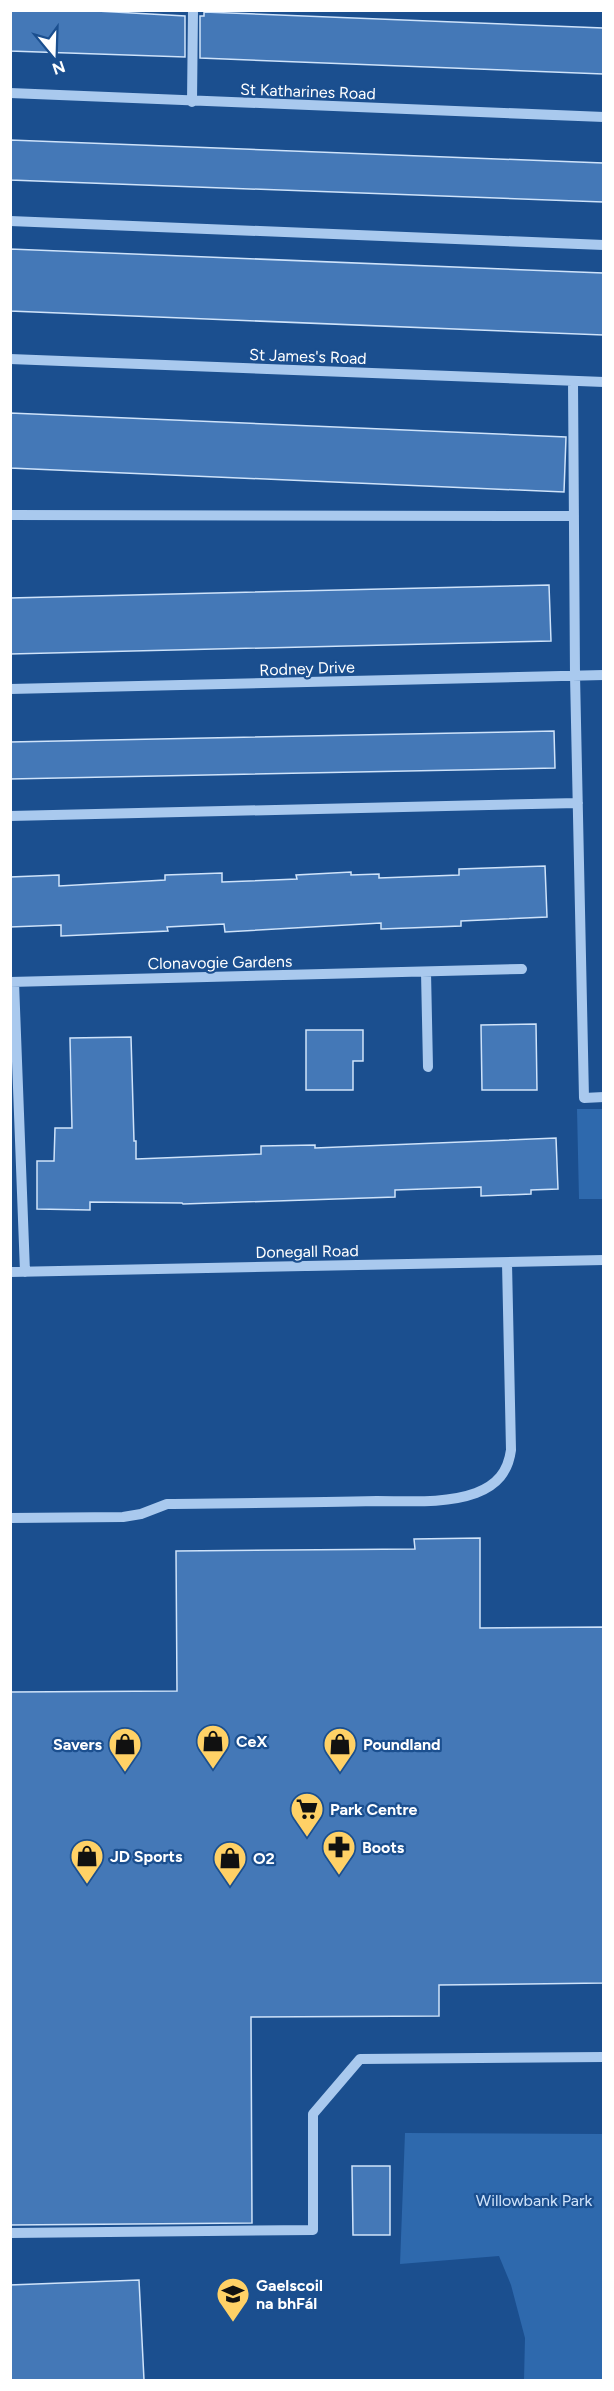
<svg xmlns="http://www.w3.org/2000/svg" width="614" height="2391" viewBox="0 0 614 2391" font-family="Figtree,sans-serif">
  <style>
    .green { fill: #2e69ad }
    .building { fill: #4478b7; stroke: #cfe3fa; stroke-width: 1.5 }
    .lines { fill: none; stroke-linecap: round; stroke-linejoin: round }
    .minor { stroke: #a9c9ee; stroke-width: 10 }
    .labels { text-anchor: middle; stroke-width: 4.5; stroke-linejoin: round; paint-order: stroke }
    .street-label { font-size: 16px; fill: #fff; stroke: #1b4f8f }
    .poi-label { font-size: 16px; font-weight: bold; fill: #fff; stroke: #1b4f8f; text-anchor: start }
    .park-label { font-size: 16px; fill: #cfe3fa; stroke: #1b4f8f }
  </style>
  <rect width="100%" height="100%" fill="#1b4f8f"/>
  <path class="green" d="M 577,1109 L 603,1109 L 603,1199 L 579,1199 Z
    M 405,2133 L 603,2134 L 603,2380 L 524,2380 L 525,2338 L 511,2285 L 499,2256 L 400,2264 Z"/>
  <path class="building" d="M 10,10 L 79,10 L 185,16 L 185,57 L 10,51 Z
    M 204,12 L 603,28 L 603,74 L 200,58 L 200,16 L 204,16 Z
    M 10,140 L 603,163 L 603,202 L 10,180 Z
    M 10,249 L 603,273 L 603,335 L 10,311 Z
    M 10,413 L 566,437 L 564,492 L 10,468 Z
    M 549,585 L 551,641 L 10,654 L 10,598 Z
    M 554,731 L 555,768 L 10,779 L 10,742 Z
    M 545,866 L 547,917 L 461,921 L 461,926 L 408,928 L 381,929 L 381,923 L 225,932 L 224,924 L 167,927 L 168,931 L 61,936 L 61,925 L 10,927 L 10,877 L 59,875 L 59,886 L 165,880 L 165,875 L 194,874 L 222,873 L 222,882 L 297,879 L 296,875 L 351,872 L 351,875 L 379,874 L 379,878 L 459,875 L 459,869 Z
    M 536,1024 L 537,1090 L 482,1090 L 481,1025 Z
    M 306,1030 L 363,1030 L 363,1061 L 353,1061 L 353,1090 L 306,1090 Z
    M 131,1037 L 134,1141 L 136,1141 L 136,1159 L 261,1154 L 261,1146 L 315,1145 L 315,1148 L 556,1138 L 558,1189 L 531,1190 L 531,1194 L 481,1196 L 481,1187 L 395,1190 L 395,1197 L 183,1204 L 182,1203 L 90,1202 L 90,1210 L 37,1209 L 37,1161 L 54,1161 L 55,1128 L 72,1128 L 70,1038 Z
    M 480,1538 L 480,1628 L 603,1627 L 603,1983 L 439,1985 L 439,2016 L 251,2017 L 252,2223 L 10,2225 L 10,1692 L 177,1691 L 176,1551 L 415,1549 L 414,1539 Z
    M 352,2166 L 390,2166 L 390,2235 L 353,2235 Z
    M 139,2280 L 144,2380 L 10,2380 L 10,2285 Z"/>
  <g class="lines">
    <path class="minor" d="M 10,93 L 604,117
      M 192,102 L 193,10
      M 10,221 L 604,245
      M 10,359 L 604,382
      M 573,381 L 575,675 L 584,1098 L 604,1097
      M 10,515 L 574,516
      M 10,689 L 604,675
      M 10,816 L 578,803
      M 426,972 L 428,1067
      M 10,982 L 522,969
      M 14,982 L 25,1272
      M 10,1272 L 604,1260
      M 10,1518 L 123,1517 L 141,1514 L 167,1504 C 237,1503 307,1503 377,1501 C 408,1501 446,1504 476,1493 C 497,1485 508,1472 511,1450 L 507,1263
      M 10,2233 L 313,2230 L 313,2114 L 360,2059 L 604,2057"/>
  </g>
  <defs>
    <g id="shop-pin" transform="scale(1.725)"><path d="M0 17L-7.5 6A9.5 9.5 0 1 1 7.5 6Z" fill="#ffd166" stroke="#1b4f8f"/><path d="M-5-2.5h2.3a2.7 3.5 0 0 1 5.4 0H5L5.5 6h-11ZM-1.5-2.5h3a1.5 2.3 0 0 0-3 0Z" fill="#111"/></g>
    <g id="supermarket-pin" transform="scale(1.725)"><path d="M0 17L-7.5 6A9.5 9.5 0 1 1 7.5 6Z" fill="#ffd166" stroke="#1b4f8f"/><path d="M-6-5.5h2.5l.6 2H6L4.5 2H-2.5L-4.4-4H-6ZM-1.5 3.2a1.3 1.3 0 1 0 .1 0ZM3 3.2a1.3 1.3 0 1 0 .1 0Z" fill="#111"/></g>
    <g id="pharmacy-pin" transform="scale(1.725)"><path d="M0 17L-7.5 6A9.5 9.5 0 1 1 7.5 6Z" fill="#ffd166" stroke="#1b4f8f"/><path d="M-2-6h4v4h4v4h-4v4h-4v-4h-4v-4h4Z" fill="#111"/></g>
    <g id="school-pin" transform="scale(1.725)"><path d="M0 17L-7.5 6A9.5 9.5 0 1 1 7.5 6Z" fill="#ffd166" stroke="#1b4f8f"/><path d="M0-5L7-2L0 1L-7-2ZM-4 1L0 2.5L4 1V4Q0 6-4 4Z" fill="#111"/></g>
  </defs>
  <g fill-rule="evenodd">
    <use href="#shop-pin" x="213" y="1741"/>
    <use href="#shop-pin" x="125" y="1744"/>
    <use href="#shop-pin" x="340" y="1744"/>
    <use href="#supermarket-pin" x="307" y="1809"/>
    <use href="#pharmacy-pin" x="339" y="1847"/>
    <use href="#shop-pin" x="87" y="1856"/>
    <use href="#shop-pin" x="230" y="1858"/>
    <use href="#school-pin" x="233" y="2294"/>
  </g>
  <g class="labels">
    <g class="street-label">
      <text transform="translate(308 91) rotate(2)" y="6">St Katharines Road</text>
      <text transform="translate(308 356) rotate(2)" y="6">St James's Road</text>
      <text transform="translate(307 668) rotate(-2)" y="6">Rodney Drive</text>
      <text transform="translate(220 962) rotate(-1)" y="6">Clonavogie Gardens</text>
      <text transform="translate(307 1251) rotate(-1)" y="6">Donegall Road</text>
    </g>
    <g class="poi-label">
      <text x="236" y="1747">CeX</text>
      <text x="102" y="1750" text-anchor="end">Savers</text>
      <text x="363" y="1750">Poundland</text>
      <text x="330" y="1815">Park Centre</text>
      <text x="362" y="1853">Boots</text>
      <text x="110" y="1862">JD Sports</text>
      <text x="253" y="1864">O2</text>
      <text x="256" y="2291">Gaelscoil<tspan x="256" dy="18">na bhFál</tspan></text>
    </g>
    <g class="park-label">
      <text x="534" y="2206">Willowbank Park</text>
    </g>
  </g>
  <rect width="614" height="2391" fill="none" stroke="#ffffff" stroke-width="24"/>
  <g transform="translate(54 54) rotate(161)" stroke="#1b4f8f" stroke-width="4.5" paint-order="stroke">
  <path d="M0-4.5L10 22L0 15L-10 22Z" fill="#ffffff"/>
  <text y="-9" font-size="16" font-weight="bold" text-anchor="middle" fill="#ffffff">N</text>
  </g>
</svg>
